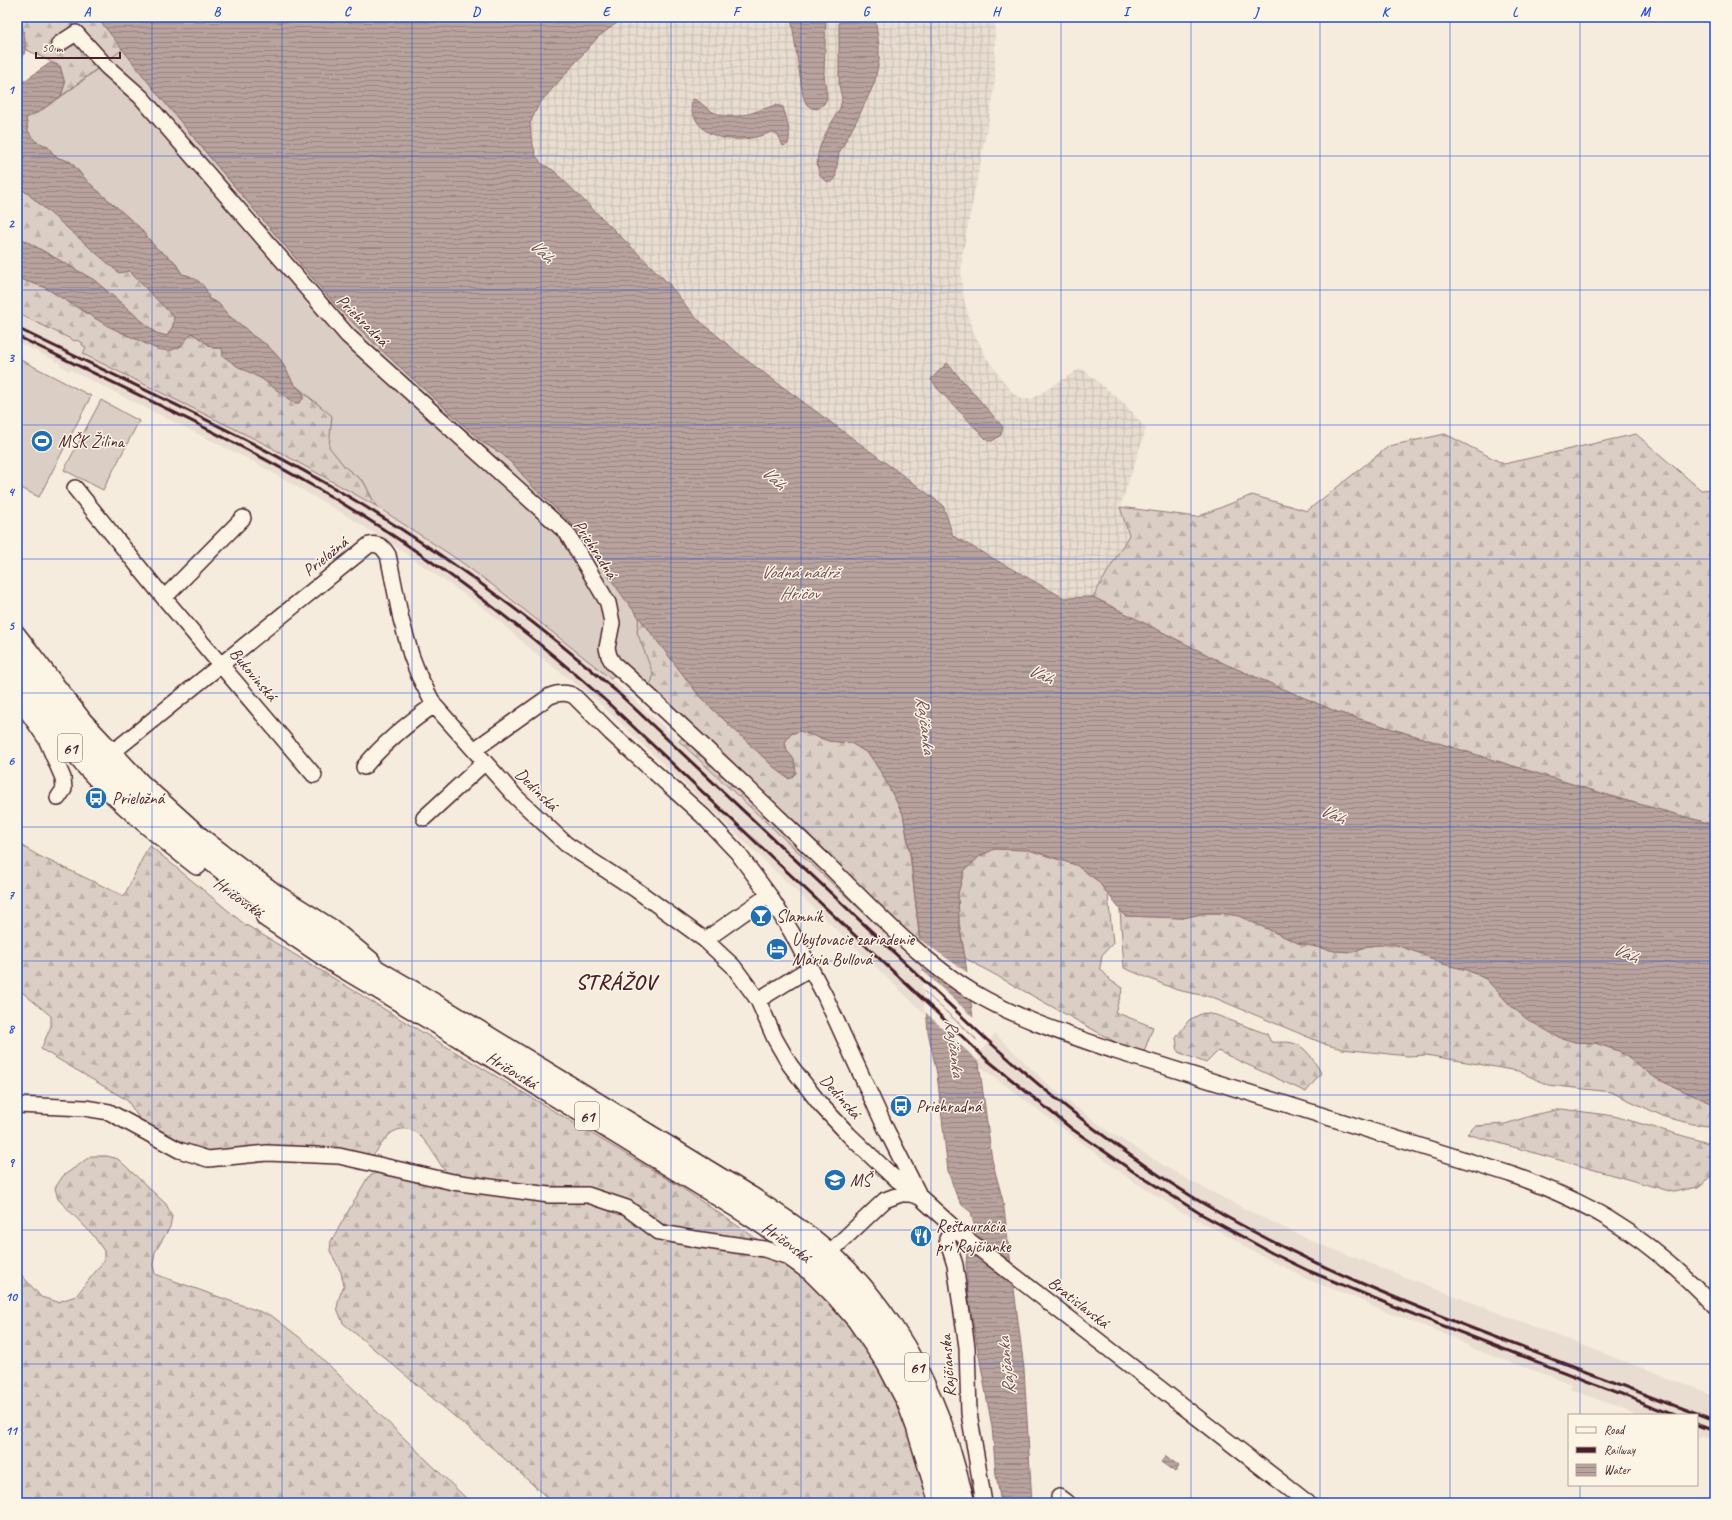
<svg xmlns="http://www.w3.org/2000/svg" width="1732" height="1520" viewBox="0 0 1732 1520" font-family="Caveat,sans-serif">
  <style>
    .built { fill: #e8ddd0 }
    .industrial { fill: url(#industrial-grid); fill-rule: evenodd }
    .forest { fill: url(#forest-firs); stroke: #927678 }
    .garden { fill: #dbcec4; stroke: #927678 }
    .water { fill: url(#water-rules); stroke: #8c6e70 }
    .pier { fill: #f5ecde }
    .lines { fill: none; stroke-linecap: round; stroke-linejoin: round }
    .minor-casing { stroke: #4a1f2b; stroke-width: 18 }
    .major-casing { stroke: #4a1f2b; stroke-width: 22 }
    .minor { stroke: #fcf5e5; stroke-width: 15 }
    .major { stroke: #fcf5e5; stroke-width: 19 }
    .rail { stroke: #4a1f2b; stroke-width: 3 }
    .grid { fill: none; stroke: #1d4ed8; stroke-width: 1; stroke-opacity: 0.55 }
    .labels { text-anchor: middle; stroke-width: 3; stroke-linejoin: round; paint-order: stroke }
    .shield { fill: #fcf5e5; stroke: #7f5f63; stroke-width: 1 }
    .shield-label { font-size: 16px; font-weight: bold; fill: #4a1f2b }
    .street-label { font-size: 17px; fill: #4a1f2b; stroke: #fcf5e5 }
    .poi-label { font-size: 17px; fill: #4a1f2b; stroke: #fcf5e5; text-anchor: start }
    .water-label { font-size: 18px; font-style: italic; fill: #704d53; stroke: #fcf5e5 }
    .district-label { font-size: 21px; font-weight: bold; letter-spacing: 1px; fill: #4a1f2b; stroke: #fcf5e5 }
    .neatline { fill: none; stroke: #1d4ed8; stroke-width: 1.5 }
    .grid-label { font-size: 13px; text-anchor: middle; font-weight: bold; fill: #1d4ed8 }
  </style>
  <defs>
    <pattern id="industrial-grid" width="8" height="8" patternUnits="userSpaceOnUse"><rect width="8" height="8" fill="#e8ddd0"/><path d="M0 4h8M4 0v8" fill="none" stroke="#c8bdb3"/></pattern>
    <pattern id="forest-firs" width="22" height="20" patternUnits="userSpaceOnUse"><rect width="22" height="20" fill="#dbcec4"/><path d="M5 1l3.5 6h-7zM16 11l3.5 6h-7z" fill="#bdb0a9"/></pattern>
    <pattern id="water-rules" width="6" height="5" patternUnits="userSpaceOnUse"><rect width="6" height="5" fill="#b8a39e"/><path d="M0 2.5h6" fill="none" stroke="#988481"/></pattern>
  </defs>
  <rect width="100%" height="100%" fill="#f5ecde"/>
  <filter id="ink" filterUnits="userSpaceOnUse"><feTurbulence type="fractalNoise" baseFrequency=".025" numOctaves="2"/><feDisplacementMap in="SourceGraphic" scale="8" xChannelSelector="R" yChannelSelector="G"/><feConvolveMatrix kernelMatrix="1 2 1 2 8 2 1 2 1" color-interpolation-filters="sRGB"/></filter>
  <g filter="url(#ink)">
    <path class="built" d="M 17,313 L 74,341 L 75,340 L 83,343 L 86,347 L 83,353 L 267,445 L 354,493 L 406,525 L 457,559 L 502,592 L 611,679 L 679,741 L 923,968 L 926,1015 L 594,698 L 535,653 L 488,611 L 393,545 L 342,513 L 254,462 L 74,372 L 71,369 L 70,371 L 60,366 L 60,363 L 17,342 Z
      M 995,1034 L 1055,1091 L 1111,1133 L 1188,1180 L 1261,1217 L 1317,1243 L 1715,1396 L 1715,1439 L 1703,1435 L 1702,1438 L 1697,1436 L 1697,1415 L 1640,1415 L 1570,1389 L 1572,1384 L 1476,1350 L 1448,1335 L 1373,1307 L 1368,1303 L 1309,1280 L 1243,1246 L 1241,1243 L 1185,1213 L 1179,1212 L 1170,1204 L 1131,1180 L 973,1061 Z"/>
    <path class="industrial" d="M 625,17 L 791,17 L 800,82 L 826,87 L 824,74 L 826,17 L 839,17 L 839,85 L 842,99 L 840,108 L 830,128 L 832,182 L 835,179 L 839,153 L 858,118 L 874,84 L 879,61 L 879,46 L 875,17 L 995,17 L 995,80 L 992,103 L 962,256 L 961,277 L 964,300 L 973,331 L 986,357 L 1001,378 L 1013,393 L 1021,399 L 1032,399 L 1081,368 L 1126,405 L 1146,429 L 1120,507 L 1129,535 L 1093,597 L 1064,598 L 953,536 L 943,505 L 745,359 L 695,317 L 669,284 L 553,170 L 542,164 L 536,156 L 531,137 L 530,123 L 539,104 L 598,37 ZM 697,100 L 709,110 L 718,115 L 728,116 L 738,116 L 776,105 L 780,143 L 776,133 L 772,132 L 743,139 L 693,114 L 691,103 Z"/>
    <path class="forest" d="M 21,17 L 97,17 L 123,49 L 61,96 L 65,84 L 60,66 L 25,49 Z
      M 17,186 L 27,193 L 61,221 L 129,271 L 174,317 L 173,326 L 167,336 L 156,333 L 94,280 L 17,236 Z
      M 17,278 L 44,287 L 108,326 L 157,349 L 192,333 L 213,348 L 222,348 L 237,366 L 262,378 L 294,403 L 303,399 L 303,393 L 333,416 L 330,447 L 345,467 L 364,482 L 376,506 L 267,445 L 83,354 L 86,347 L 82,345 L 83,343 L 76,340 L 75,341 L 17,313 Z
      M 1445,434 L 1504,464 L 1636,434 L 1701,490 L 1715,489 L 1715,825 L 1624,800 L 1337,712 L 1225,664 L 1093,597 L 1129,535 L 1120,507 L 1197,517 L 1252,495 L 1307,511 L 1389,446 Z
      M 639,617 L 701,698 L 776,769 L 789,779 L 796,773 L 794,759 L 787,751 L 785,742 L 790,734 L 800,731 L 829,741 L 851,743 L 869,754 L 882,774 L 903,814 L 910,855 L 923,968 L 679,741 L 683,737 L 639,697 L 648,688 L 637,632 Z
      M 17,843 L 39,856 L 124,896 L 149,845 L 243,923 L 397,1017 L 679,1186 L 792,1263 L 854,1326 L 923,1415 L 929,1503 L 553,1503 L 497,1452 L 343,1323 L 337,1308 L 339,1298 L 344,1285 L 341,1272 L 330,1251 L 331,1241 L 368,1177 L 376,1173 L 455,1178 C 451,1175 446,1172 443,1168 C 432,1153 418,1118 393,1132 C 386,1136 376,1152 371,1159 L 199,1152 L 141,1121 L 127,1100 L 41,1049 L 51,1026 L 51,1016 L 17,988 Z
      M 994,849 L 1029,850 L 1076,865 L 1098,881 L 1108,895 L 1113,943 L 1102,955 L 1100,968 L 1111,981 L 1123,988 L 1115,1012 L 1153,1027 L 1142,1057 L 965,958 L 959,922 L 958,893 L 964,871 L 980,856 Z
      M 1120,910 L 1125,916 L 1183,918 L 1205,913 L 1221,913 L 1239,916 L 1298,943 L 1335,951 L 1353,952 L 1367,946 L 1393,944 L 1422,954 L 1443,964 L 1467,970 L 1486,979 L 1512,1007 L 1575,1042 L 1595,1043 L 1619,1051 L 1657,1079 L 1715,1105 L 1715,1127 L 1693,1124 L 1665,1117 L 1611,1092 L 1548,1085 L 1518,1071 L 1426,1055 L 1408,1056 L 1342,1049 L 1327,1045 L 1215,998 L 1177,990 L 1124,968 Z
      M 1203,1013 L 1216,1015 L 1267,1034 L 1271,1042 C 1278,1043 1286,1041 1293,1043 C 1306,1046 1315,1062 1321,1073 L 1306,1092 L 1218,1051 L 1206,1063 L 1178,1052 L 1176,1038 L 1189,1020 Z
      M 1562,1109 L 1614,1116 L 1715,1145 L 1715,1174 L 1698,1187 L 1673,1192 L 1467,1134 L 1475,1126 L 1505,1124 L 1537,1114 Z
      M 91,1156 L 107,1156 L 118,1159 L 166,1204 L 172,1216 L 170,1227 L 155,1252 L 153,1265 L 155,1274 L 272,1316 L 303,1340 L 471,1503 L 17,1503 L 17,1270 L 41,1297 L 58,1302 L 76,1296 L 104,1261 L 104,1251 L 93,1235 L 58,1199 L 55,1188 L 63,1176 Z"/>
    <path class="garden" d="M 123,49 L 156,92 L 218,167 L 337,307 L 378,347 L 482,442 L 502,454 L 516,467 L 530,484 L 571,523 L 639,617 L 637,632 L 653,674 L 652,681 L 639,697 L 614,675 L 611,679 L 502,592 L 457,559 L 376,506 L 364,482 L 345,467 L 329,447 L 332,416 L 294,384 L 280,359 L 267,345 L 253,336 L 245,328 L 229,316 L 218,303 L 209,299 L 190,276 L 182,274 L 174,261 L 156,248 L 139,227 L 88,182 L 71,162 L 56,157 L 47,146 L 35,142 L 28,131 L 26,118 C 61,101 92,72 123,49 Z
      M 17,358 L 91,396 L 39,497 L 17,486 Z
      M 101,400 L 139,421 L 103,490 L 64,470 Z"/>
    <path class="water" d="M 17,17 C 23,23 26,40 25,49 C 25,55 21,59 17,63 Z
      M 97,17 L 625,17 L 598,37 L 539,104 L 530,123 L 531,137 L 536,156 L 542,164 L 553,170 L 669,284 L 695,317 L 745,359 L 943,505 L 953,536 L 1064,598 L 1093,597 L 1225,664 L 1337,712 L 1624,800 L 1715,825 L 1715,1105 L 1657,1079 L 1619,1051 L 1595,1043 L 1575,1042 L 1558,1037 L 1528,1020 L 1512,1007 L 1486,979 L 1467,970 L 1443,964 L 1422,954 L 1393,944 L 1367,946 L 1353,952 L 1335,951 L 1298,943 L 1239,916 L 1221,913 L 1205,913 L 1183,918 L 1125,916 L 1098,881 L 1076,865 L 1029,850 L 994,849 L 980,856 L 964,871 L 958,893 L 959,925 L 965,958 L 992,1160 L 1003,1201 L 1024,1369 L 1032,1503 L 1001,1503 L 996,1475 L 992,1427 L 968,1295 L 966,1264 L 967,1253 L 973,1236 L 974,1224 L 971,1212 L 962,1205 L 956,1194 L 948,1171 L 937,1074 L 928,1032 L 923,968 L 910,852 L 903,814 L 882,774 L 869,754 L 851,743 L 829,741 L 800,731 L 791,734 L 785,742 L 787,751 L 794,759 L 796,773 L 790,779 L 776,769 L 701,698 L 624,598 L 571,523 L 530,484 L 516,467 L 502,454 L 482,442 L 378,347 L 337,307 L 218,167 L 156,92 Z
      M 791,17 L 826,17 L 824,74 L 827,98 L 824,104 L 817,109 L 812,108 L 807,105 L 803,96 Z
      M 839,17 L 875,17 L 879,46 L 879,61 L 874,84 L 858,118 L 839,153 L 835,179 L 832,182 C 826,182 823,180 820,175 C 810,153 830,127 840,108 L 842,99 L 839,85 Z
      M 50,63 L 60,66 L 65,84 L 61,96 L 39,112 L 26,118 L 28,131 L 35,141 L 47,146 L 56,157 L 70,162 L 88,182 L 139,227 L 156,248 L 174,261 L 182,274 C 195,277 208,285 209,300 L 218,303 L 229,316 L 245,328 L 253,336 L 267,345 L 280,359 L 294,384 L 303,393 L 303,399 L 299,403 L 294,403 L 262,379 L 237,366 L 223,356 L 222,348 L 213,348 L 192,333 L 180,347 L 169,351 L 157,349 L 108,326 L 44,287 L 17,278 L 17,236 L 94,280 L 156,333 L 167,336 L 173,326 L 174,317 L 129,271 L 119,273 L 27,193 L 17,186 L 17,86 Z
      M 694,99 C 703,103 708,111 718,114 C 737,121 758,110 776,105 L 783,107 C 786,118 792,133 788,144 L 783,146 L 778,135 L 772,132 C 747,142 709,145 695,118 C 692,113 690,106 692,100 Z
      M 947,363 L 1003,427 L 1001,435 L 992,441 L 988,441 L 937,388 L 931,379 Z
      M 1166,1456 L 1179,1466 L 1175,1472 L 1161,1462 Z"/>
    <path class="pier" d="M 919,939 L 968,973 L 972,1002 L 923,968 Z
      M 922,970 L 975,1019 L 978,1040 L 922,989 Z
      M 923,991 L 978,1042 L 980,1063 L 924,1011 Z"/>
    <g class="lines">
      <g class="minor-casing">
        <path id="minor" d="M 59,44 L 76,33 L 107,67 L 141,97 L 348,336 L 567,533 L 608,603 L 612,623 L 607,648 L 609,656 L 613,663 C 685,727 754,794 824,861 C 872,908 918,959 976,994 C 1019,1019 1066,1034 1112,1050 L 1510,1174 C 1543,1186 1577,1200 1607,1218 C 1647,1242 1683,1273 1715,1307
          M 75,488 L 164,598 L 314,775
          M 164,598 L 243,518
          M 17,633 L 84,720 L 142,782 L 203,837 L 232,859 L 273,890 L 332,927 L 372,960
          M 17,697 L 46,739 L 63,778 L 64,789 L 58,798
          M 474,750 L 550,696 C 558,693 567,692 574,696 L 611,733 L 703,816 L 737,852 L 769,895 L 792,933 L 825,996 L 886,1129 L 918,1193
          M 113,752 L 369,545 C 379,543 383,547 388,555 L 401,619 L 411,655 L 419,676 L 434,705 L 516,797 L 566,844 L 635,889 L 705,940 L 733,966 L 758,1000 L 775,1039 L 790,1065 L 820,1104 L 849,1135 L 891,1175 L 920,1197
          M 364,767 C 384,743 408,723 434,705
          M 424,818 L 485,762
          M 705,940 L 769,895
          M 758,1000 L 810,968
          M 17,1105 L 85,1108 L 109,1112 L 179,1150 L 208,1159 L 267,1153 L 339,1156 L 453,1182 L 549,1195 L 588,1195 L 627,1208 L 659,1232 L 695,1239 L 764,1249 L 786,1256 L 810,1273 L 835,1298 L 855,1321 L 885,1365 L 905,1403 L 914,1427 L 937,1503
          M 954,1229 L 947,1239 L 955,1265 L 967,1347 L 969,1413 L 984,1503
          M 829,1253 L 885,1200 L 901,1194 L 910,1194 L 920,1197 L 963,1236 L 1308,1503
          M 1059,1497 L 1067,1503"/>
      </g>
      <g class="major-casing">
        <g id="major">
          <path d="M 17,655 C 90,758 182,848 288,916 C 340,950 394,979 447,1011 C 548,1072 649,1134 750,1196 C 771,1210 793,1224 813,1239 C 873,1286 916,1354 942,1424 C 951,1450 958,1477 965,1503"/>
          <path d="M 17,678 C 39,708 60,738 85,765 C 118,802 158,834 197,865"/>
          <path id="s1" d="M 266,917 L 333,962 L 439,1025 L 742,1211 C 768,1228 793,1244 816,1265 C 860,1303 895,1354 917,1407 C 930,1438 939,1471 948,1503"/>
        </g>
      </g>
      <use href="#minor" class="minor"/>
      <use href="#major" class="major"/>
      <path class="rail" d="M 17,328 C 129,383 244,434 351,498 C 445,554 533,619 616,691 L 986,1039 C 1059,1104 1137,1166 1223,1215 C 1313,1266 1408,1304 1505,1341 C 1575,1368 1645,1395 1715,1421
        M 17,336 C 116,384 217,431 313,486 C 419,547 515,620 606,701 L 985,1058 L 1072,1129 L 1134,1172 L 1201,1214 L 1272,1253 L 1309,1271 L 1405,1311 L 1675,1415
        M 1697,1423 L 1715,1430"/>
    </g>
  </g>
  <path class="grid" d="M 152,17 L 152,1503M 282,17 L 282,1503M 412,17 L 412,1503M 541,17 L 541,1503M 671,17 L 671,1503M 801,17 L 801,1503M 931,17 L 931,1503M 1061,17 L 1061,1503M 1191,17 L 1191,1503M 1320,17 L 1320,1503M 1450,17 L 1450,1503M 1580,17 L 1580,1415M 17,156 L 1715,156M 17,290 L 1715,290M 17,425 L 1715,425M 17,559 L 1715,559M 17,693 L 1715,693M 17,827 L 1715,827M 17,961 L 1715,961M 17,1095 L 1715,1095M 17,1230 L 1715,1230M 17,1364 L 1715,1364M 1580,1485 L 1580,1503"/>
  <defs>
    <g id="stadium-disc" transform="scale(1.15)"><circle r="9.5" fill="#1f6fb2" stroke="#fcf5e5"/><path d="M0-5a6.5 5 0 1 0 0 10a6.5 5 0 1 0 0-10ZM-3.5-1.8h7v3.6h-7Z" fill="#fff"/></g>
    <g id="bus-disc" transform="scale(1.15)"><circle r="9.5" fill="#1f6fb2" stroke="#fcf5e5"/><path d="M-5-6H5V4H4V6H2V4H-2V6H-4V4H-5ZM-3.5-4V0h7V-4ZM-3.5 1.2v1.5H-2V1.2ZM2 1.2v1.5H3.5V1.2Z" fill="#fff"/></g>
    <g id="bar-disc" transform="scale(1.15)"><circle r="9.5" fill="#1f6fb2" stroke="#fcf5e5"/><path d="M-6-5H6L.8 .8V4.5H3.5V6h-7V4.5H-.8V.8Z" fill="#fff"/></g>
    <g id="hotel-disc" transform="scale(1.15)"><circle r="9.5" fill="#1f6fb2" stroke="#fcf5e5"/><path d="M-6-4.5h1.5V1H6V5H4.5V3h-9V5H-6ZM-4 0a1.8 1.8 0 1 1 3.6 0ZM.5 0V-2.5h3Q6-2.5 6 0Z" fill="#fff"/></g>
    <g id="school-disc" transform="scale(1.15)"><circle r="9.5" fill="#1f6fb2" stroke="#fcf5e5"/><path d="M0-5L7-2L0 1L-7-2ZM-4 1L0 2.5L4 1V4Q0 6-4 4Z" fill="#fff"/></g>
    <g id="restaurant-disc" transform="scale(1.15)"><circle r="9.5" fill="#1f6fb2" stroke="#fcf5e5"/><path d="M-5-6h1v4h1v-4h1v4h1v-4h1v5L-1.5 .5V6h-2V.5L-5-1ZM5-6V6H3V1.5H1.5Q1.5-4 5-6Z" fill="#fff"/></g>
  </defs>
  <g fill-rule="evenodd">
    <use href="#stadium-disc" x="42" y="441"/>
    <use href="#bus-disc" x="96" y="798"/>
    <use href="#bar-disc" x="761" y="916"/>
    <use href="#hotel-disc" x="777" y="949"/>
    <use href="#bus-disc" x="901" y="1106"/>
    <use href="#school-disc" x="835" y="1180"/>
    <use href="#restaurant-disc" x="921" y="1236"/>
  </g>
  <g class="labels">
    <g class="shield">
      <rect x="58" y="734" width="24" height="28" rx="3"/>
      <rect x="575" y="1102" width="24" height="28" rx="3"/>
      <rect x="905" y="1353" width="24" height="28" rx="3"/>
    </g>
    <g class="shield-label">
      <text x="70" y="754">61</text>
      <text x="587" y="1122">61</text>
      <text x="917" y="1373">61</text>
    </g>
    <g class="street-label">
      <text transform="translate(363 320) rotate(45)" y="6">Priehradná</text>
      <text transform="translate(596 549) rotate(57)" y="6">Priehradná</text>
      <text transform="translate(325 556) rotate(-39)" y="6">Prieložná</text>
      <text transform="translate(254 674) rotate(50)" y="6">Bukovinská</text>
      <text transform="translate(537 789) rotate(45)" y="6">Dedinská</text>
      <text transform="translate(239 897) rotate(36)" y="6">Hričovská</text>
      <text dy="6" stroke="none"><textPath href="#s1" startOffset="290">Hričovská</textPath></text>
      <text transform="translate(841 1096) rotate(49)" y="6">Dedinská</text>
      <text dy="6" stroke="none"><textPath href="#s1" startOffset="614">Hričovská</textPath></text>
      <text transform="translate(1079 1302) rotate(38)" y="6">Bratislavská</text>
      <text transform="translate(947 1366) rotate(-94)" y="6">Rajčianska</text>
    </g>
    <g class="poi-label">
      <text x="58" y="447">MŠK Žilina</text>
      <text x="112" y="804">Prieložná</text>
      <text x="776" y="922">Slamník</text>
      <text x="792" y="945">Ubytovacie zariadenie<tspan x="792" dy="20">Mária Bullová</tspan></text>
      <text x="916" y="1112">Priehradná</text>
      <text x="850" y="1186">MŠ</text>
      <text x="936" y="1232">Reštaurácia<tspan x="936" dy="20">pri Rajčianke</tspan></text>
    </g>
    <g class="water-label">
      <text transform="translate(542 251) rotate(44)" y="6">Váh</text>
      <text transform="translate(774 478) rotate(44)" y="6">Váh</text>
      <text x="799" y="578">Vodná nádrž<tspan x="799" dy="21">Hričov</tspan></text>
      <text transform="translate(1041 674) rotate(26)" y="6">Váh</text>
      <text transform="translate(926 725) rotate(83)" y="6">Rajčanka</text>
      <text transform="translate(1333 814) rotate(26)" y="6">Váh</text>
      <text transform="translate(1626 953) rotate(26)" y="6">Váh</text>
      <text transform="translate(955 1048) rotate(83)" y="6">Rajčanka</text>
      <text transform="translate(1006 1366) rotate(-96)" y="6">Rajčanka</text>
    </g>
    <g class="district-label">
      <text x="616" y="989">STRÁŽOV</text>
    </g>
  </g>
  <rect width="1732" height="1520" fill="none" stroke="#fcf5e5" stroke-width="44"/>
  <rect x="1568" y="1414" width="130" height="72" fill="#fcf5e5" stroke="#b59f9b"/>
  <rect x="1576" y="1427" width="20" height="6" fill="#fcf5e5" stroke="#b59f9b"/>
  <text x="1604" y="1434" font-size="12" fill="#4a1f2b">Road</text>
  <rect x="1576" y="1447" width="20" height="6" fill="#4a1f2b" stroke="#b59f9b"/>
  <text x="1604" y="1454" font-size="12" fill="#4a1f2b">Railway</text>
  <rect x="1576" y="1464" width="20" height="12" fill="url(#water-rules)" stroke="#b59f9b"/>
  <text x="1604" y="1474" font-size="12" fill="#4a1f2b">Water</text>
  <path d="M36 52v6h84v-6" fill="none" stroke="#4a1f2b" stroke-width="2"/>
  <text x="42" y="52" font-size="12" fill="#4a1f2b" stroke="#fcf5e5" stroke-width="3" paint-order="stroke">50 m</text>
  <rect x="22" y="22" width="1688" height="1476" class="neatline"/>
  <g class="grid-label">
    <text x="87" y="16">A</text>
    <text x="217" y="16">B</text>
    <text x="347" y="16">C</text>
    <text x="476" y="16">D</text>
    <text x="606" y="16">E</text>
    <text x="736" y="16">F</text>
    <text x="866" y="16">G</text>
    <text x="996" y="16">H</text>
    <text x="1126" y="16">I</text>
    <text x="1256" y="16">J</text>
    <text x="1385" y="16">K</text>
    <text x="1515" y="16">L</text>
    <text x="1645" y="16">M</text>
    <text x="11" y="94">1</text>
    <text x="11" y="228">2</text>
    <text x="11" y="362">3</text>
    <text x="11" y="496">4</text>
    <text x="11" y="630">5</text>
    <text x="11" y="765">6</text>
    <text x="11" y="899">7</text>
    <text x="11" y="1033">8</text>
    <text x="11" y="1167">9</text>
    <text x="11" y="1301">10</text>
    <text x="11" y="1435">11</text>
  </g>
</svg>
